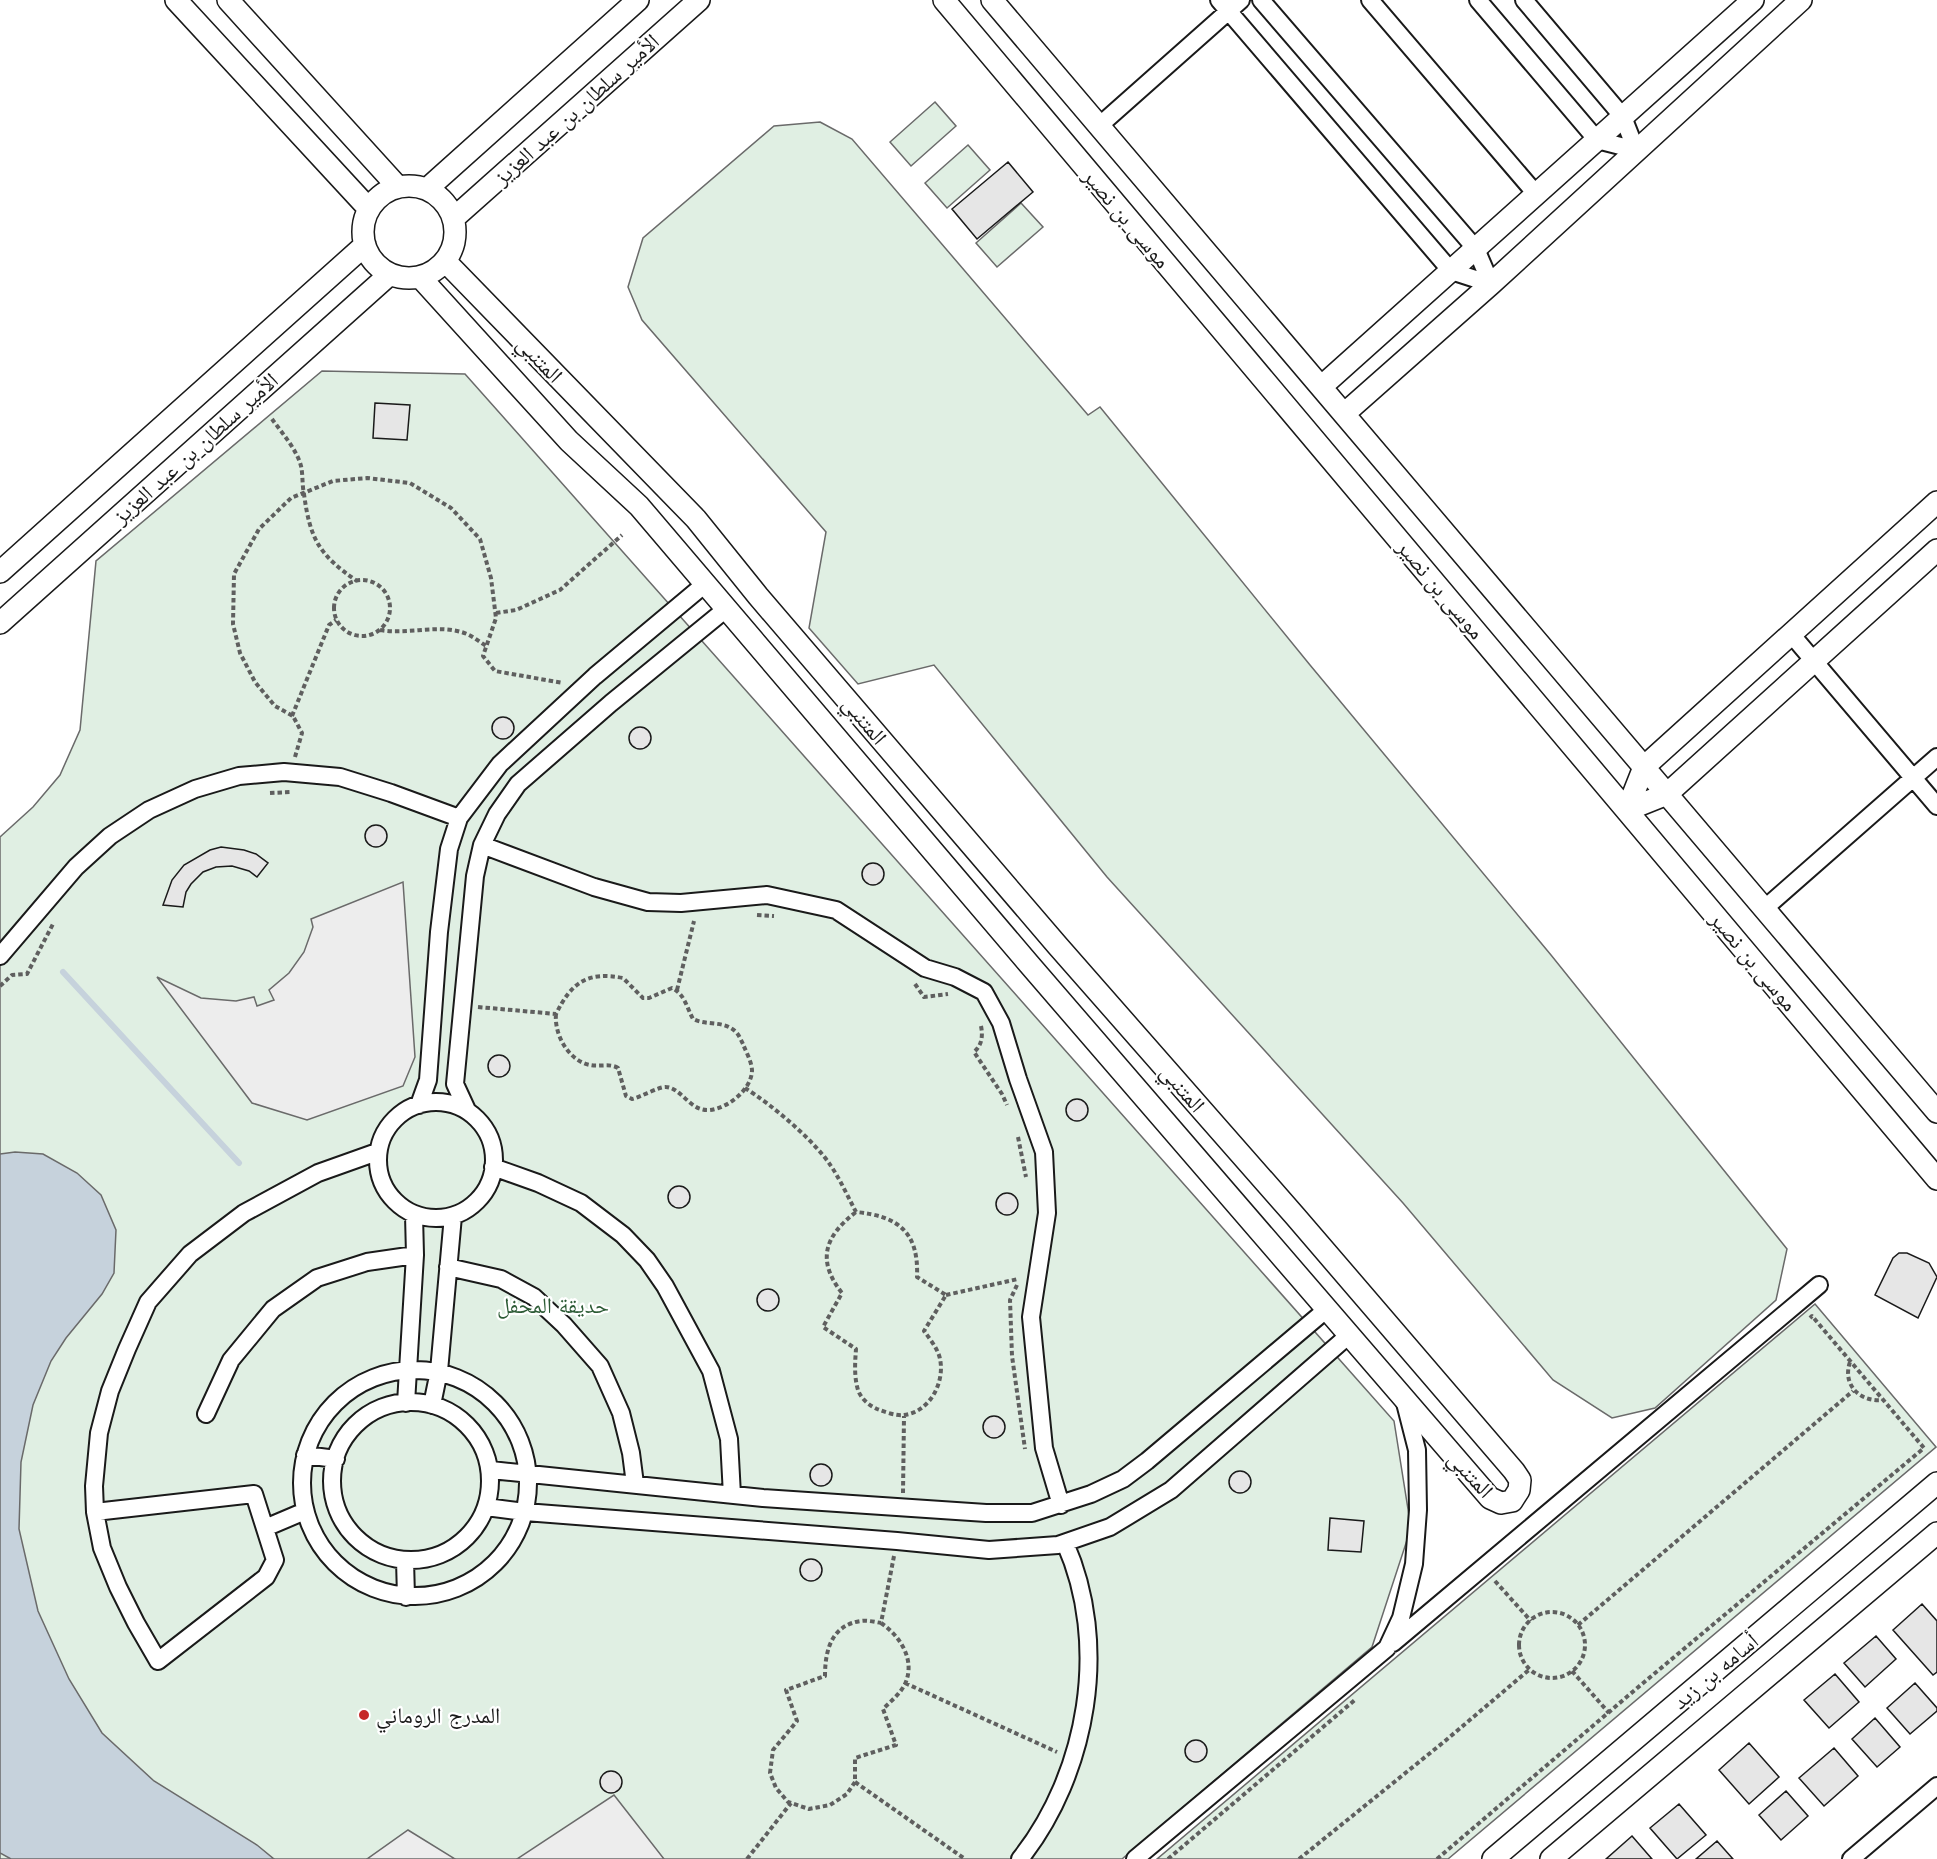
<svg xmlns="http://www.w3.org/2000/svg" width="1937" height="1859" viewBox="0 0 1937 1859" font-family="Jost,'Noto Naskh Arabic',sans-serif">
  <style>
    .green { fill: #e0efe3; stroke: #6a6a6a; stroke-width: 1.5 }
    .parking { fill: #ededed; stroke: #6a6a6a; stroke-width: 1.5 }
    .water { fill: #c6d2dc; stroke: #6a6a6a; stroke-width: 1.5 }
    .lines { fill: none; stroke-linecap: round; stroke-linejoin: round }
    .stream { stroke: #c6d2dc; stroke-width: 6 }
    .building { fill: #e6e6e6; stroke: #1a1a1a; stroke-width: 1.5 }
    .minor-casing { stroke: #1a1a1a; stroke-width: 20 }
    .tertiary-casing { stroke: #1a1a1a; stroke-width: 24 }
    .path { stroke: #5f5f5f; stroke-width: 4; stroke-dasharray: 4.5 3; stroke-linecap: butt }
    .minor { stroke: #fff; stroke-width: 16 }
    .tertiary { stroke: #fff; stroke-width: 21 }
    .poi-dot { fill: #c62828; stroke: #fff; stroke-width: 2 }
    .labels { text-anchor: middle; stroke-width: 4.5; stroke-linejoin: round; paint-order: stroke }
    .street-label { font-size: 22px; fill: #1a1a1a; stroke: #fff }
    .park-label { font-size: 22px; fill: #2b5a34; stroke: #fff }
    .poi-label { font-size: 22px; fill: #1a1a1a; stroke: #fff; text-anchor: start }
  </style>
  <rect width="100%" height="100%" fill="#fff"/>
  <path class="green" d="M 935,102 L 956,126 L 911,166 L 890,142 Z
    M 820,122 L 852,139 L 1088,415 L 1100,407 L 1310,665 L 1551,955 L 1787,1249 L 1776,1300 L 1655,1408 L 1612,1418 L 1553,1380 L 1403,1203 L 1107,877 L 934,665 L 858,684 L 809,628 L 826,532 L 642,320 L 628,287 L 643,238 L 774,126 Z
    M 968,145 L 990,170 L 947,208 L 925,183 Z
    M 1021,203 L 1043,227 L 997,267 L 976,243 Z
    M 322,371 L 465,374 L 1394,1421 L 1411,1528 L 1372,1647 L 1122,1859 L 0,1859 L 0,837 L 33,807 L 60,775 L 80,730 L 96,561 Z
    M 1815,1304 L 1936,1447 L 1448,1859 L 1157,1859 Z"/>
  <path class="parking" d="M 403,882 L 415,1057 L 403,1086 L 307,1120 L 252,1103 L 157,977 L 201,998 L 236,1001 L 254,997 L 257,1006 L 274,1000 L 269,990 L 289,973 L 304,952 L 313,927 L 311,919 Z
    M 614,1795 L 664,1859 L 517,1859 Z
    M 408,1830 L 455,1859 L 367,1859 Z"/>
  <path class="water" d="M 15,1152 L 43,1154 L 77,1173 L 101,1195 L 116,1230 L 114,1273 L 102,1294 L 66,1338 L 51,1361 L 33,1405 L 21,1462 L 19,1529 L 38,1611 L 69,1679 L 102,1733 L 154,1781 L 257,1845 L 274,1859 L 11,1859 L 0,1853 L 0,1154 Z"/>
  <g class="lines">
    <path class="stream" d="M 63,972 L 239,1163"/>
  </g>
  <path class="building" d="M 1008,162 L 1033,192 L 977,239 L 952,209 Z
    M 375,403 L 410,405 L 407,440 L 373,438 Z
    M492 728a11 11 0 1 1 22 0a11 11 0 1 1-22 0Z
    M629 738a11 11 0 1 1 22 0a11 11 0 1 1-22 0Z
    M365 836a11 11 0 1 1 22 0a11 11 0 1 1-22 0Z
    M 221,847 L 244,850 L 256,854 L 268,863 L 257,877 L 249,871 L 232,866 L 216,867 L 203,872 L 191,884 L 186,892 L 183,907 L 163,905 L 172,880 L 184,865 L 210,850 Z
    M862 874a11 11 0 1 1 22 0a11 11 0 1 1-22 0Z
    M488 1066a11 11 0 1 1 22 0a11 11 0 1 1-22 0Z
    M1066 1110a11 11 0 1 1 22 0a11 11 0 1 1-22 0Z
    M668 1197a11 11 0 1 1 22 0a11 11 0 1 1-22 0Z
    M996 1204a11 11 0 1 1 22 0a11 11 0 1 1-22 0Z
    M 1899,1253 L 1907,1253 L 1929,1263 L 1937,1277 L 1918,1318 L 1875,1295 L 1893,1258 Z
    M757 1300a11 11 0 1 1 22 0a11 11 0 1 1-22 0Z
    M983 1427a11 11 0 1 1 22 0a11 11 0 1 1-22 0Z
    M810 1475a11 11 0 1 1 22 0a11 11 0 1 1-22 0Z
    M1229 1482a11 11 0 1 1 22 0a11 11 0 1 1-22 0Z
    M 1330,1518 L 1364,1521 L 1361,1552 L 1328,1550 Z
    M800 1570a11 11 0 1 1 22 0a11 11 0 1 1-22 0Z
    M 1922,1604 L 1937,1621 L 1937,1672 L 1933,1675 L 1893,1630 Z
    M 1876,1636 L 1896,1659 L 1865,1687 L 1844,1663 Z
    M 1835,1674 L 1859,1702 L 1829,1728 L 1804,1700 Z
    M 1915,1683 L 1937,1708 L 1937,1711 L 1910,1734 L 1887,1708 Z
    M 1875,1718 L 1900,1747 L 1877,1767 L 1852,1739 Z
    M1185 1751a11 11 0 1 1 22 0a11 11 0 1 1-22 0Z
    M 1749,1743 L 1779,1777 L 1749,1804 L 1719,1770 Z
    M 1834,1748 L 1858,1776 L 1824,1806 L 1799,1778 Z
    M600 1782a11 11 0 1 1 22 0a11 11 0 1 1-22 0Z
    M 1786,1791 L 1808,1816 L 1781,1840 L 1759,1815 Z
    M 1679,1804 L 1706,1835 L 1677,1859 L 1650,1828 Z
    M 1632,1836 L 1652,1859 L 1606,1859 Z
    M 1717,1841 L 1733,1859 L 1696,1859 Z"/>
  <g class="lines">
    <g class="minor-casing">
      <path id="minor" d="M 1219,0 L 1451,271 L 1491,284
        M 1261,0 L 1476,249 L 1491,284
        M 1370,0 L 1536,194
        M 1478,0 L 1597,140 L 1636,150
        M 1524,0 L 1623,117 L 1636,150
        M 1099,126 L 1241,0
        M 1791,634 L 1937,806
        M 482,845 L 594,887 L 648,902 L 681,903 L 767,895 L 836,910 L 925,968 L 955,977 L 984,992 L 1001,1023 L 1018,1079 L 1044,1152 L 1047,1213 L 1031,1317 L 1044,1448 L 1061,1505
        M 1764,909 L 1937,757
        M 0,956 L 76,867 L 110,836 L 149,810 L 195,789 L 239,776 L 284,772 L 340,777 L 391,793 L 459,818
        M378 1160a58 58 0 1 1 116 0a58 58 0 1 1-116 0Z
        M 419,1105 L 428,1080 L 439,932 L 449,849 L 459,818 L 500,764 L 595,676 L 705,584
        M 467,1110 L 455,1084 L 475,876 L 482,845 L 497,814 L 518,784 L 611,703 L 726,609
        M 493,1167 L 538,1183 L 581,1203 L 623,1235 L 647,1260 L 665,1286 L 711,1371 L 729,1439 L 732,1495
        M 448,1267 L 501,1279 L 534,1297 L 564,1325 L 600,1366 L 621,1413 L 631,1453 L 635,1484
        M302 1483a113 113 0 1 1 226 0a113 113 0 1 1-226 0Z
        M332 1481a79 79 0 1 1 158 0a79 79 0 1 1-158 0Z
        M 406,1403 L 415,1255 L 414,1215
        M 432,1405 L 439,1371 L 453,1216
        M 206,1414 L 231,1360 L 273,1309 L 317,1278 L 367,1262 L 415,1255
        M 305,1455 L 336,1459
        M 491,1470 L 763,1498 L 986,1513 L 1032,1513 L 1091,1494 L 1123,1479 L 1147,1461 L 1327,1309
        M 486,1507 L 525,1512 L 897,1541 L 989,1550 L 1058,1545 L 1110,1527 L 1171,1490 L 1349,1335
        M 95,1512 L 254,1494 L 275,1560 L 266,1577 L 158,1661 L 136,1623 L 118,1587 L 102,1548 L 95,1512 L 94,1486 L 99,1433 L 110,1391 L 127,1349 L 148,1302 L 190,1254 L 244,1213 L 318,1173 L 377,1152
        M 265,1528 L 305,1511
        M 405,1560 L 406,1597
        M 1393,1643 L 1819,1285
        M 1020,1859 C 1088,1773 1110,1644 1065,1543
        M 1135,1859 L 1387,1648 L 1401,1618 L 1414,1564 L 1418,1510 L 1417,1450 L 1404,1399
        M 1851,1859 L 1937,1786"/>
    </g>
    <g class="tertiary-casing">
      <path id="tertiary" d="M 176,0 L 369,209
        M 228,0 L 398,187
        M 944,0 L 1937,1179
        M 992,0 L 1937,1112
        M363 232a46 46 0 1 1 92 0a46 46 0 1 1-92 0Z
        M 427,189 L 638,0
        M 454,218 L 699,0
        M 420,277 L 569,441 L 639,506 L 1029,964 L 1490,1498 L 1501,1503 L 1512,1501 L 1519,1490 L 1520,1480 L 1514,1471 L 1295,1216 L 1057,945 L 758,596 L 696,519 L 445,261
        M 1321,387 L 1753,0
        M 1344,414 L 1491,284 L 1801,0
        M 0,572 L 365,245
        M 0,623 L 390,274
        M 1627,810 L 1644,767 L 1937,502
        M 1627,810 L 1667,794 L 1937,550
        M 1493,1859 L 1937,1483
        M 1551,1859 L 1937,1533"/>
    </g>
    <path class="path" d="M 272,419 C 282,433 297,450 301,466 C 303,475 302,485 304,494 C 310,539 319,555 357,581
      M334 608a28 28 0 1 1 56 0a28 28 0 1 1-56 0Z
      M 496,613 L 516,610 L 560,590 L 622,535
      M 380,630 C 408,635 440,623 467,634 C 474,637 481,643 488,647
      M 292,716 L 329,625 L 336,620
      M 295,757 L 302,733 L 293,716 L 275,706 L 255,682 L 240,653 L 233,624 L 234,574 L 259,529 L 291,498 L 333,481 L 367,478 L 410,483 L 451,508 L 480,539 L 491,578 L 496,618 L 483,656 L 495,671 L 563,683
      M 270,793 L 292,792
      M 757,915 L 774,916
      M 915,984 L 924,997 L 948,994
      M 0,986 L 12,975 L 27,974 L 54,922
      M 677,990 L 694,921
      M 478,1007 L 556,1014 C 571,983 587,971 623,978 L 643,998 L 649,998 L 672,988 C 684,993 687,1008 693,1019 C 707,1026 724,1020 736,1032 C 739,1035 741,1040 743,1044 C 746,1052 752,1062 752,1071 C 751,1090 728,1108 710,1110 C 690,1112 682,1088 666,1087 C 660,1086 641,1097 632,1099 L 626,1096 L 618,1068 C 610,1063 599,1067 590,1065 C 569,1061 554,1035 556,1014
      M 981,1026 C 983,1036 982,1045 974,1052 L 1002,1094 L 1007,1105
      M 745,1088 C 772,1105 813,1139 831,1166 C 841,1181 848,1197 856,1212 C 898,1216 919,1232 917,1277 L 946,1295 L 924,1331 C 930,1339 938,1349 940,1359 C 945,1382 930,1412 904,1415 C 896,1416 885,1412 877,1409 C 870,1406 861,1399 858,1390 C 854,1377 855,1362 856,1349 L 823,1327 L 842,1293 C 816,1260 825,1236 856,1212
      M 1018,1137 L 1026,1177
      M 1017,1285 L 1010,1300 L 1012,1356 L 1025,1449
      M 946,1295 L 1018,1279
      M 1850,1362 C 1842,1385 1860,1402 1882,1400
      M 903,1493 L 904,1416
      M 1495,1581 L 1531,1621
      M1519 1645a33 33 0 1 1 66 0a33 33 0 1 1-66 0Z
      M 881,1623 C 900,1636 916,1660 905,1684 C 900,1694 891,1701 883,1709 L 896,1745 L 855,1758 L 855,1782 L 847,1794 L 830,1805 L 809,1809 L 788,1802 L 776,1788 L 770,1773 L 773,1750 L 797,1721 L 786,1690 L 825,1676 C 825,1651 831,1625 861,1621 C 867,1620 875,1622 881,1623 L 894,1556
      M 1578,1625 L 1853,1391
      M 1572,1671 L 1609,1713
      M 905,1683 L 1057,1752
      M 855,1782 L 965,1859
      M 747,1859 L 791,1803
      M 1168,1859 L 1356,1699
      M 1299,1859 L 1445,1741 L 1530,1669
      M 1437,1859 L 1636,1689 L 1924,1448 L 1812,1316 L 1810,1318"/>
    <use href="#minor" class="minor"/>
    <use href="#tertiary" class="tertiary"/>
  </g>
  <circle class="poi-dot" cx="364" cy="1715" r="6"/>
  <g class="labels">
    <g class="street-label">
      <text transform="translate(576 109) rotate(-42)" y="8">الأمير سلطان بن عبد العزيز</text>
      <text transform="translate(1127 218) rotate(50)" y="8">موسى بن نصير</text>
      <text transform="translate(540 359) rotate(46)" y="8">المتنبي</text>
      <text transform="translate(195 448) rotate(-42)" y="8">الأمير سلطان بن عبد العزيز</text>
      <text transform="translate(1441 589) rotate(50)" y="8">موسى بن نصير</text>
      <text transform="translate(865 720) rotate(50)" y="8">المتنبي</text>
      <text transform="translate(1754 961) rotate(50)" y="8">موسى بن نصير</text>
      <text transform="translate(1183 1088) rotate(49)" y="8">المتنبي</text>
      <text transform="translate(1471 1474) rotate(47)" y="8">المتنبي</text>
      <text transform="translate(1715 1671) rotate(-40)" y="8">أسامه بن زيد</text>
    </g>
    <g class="park-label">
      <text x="553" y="1313">حديقة المحفل</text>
    </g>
    <g class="poi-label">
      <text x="376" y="1723">المدرج الروماني</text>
    </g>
  </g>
</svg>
